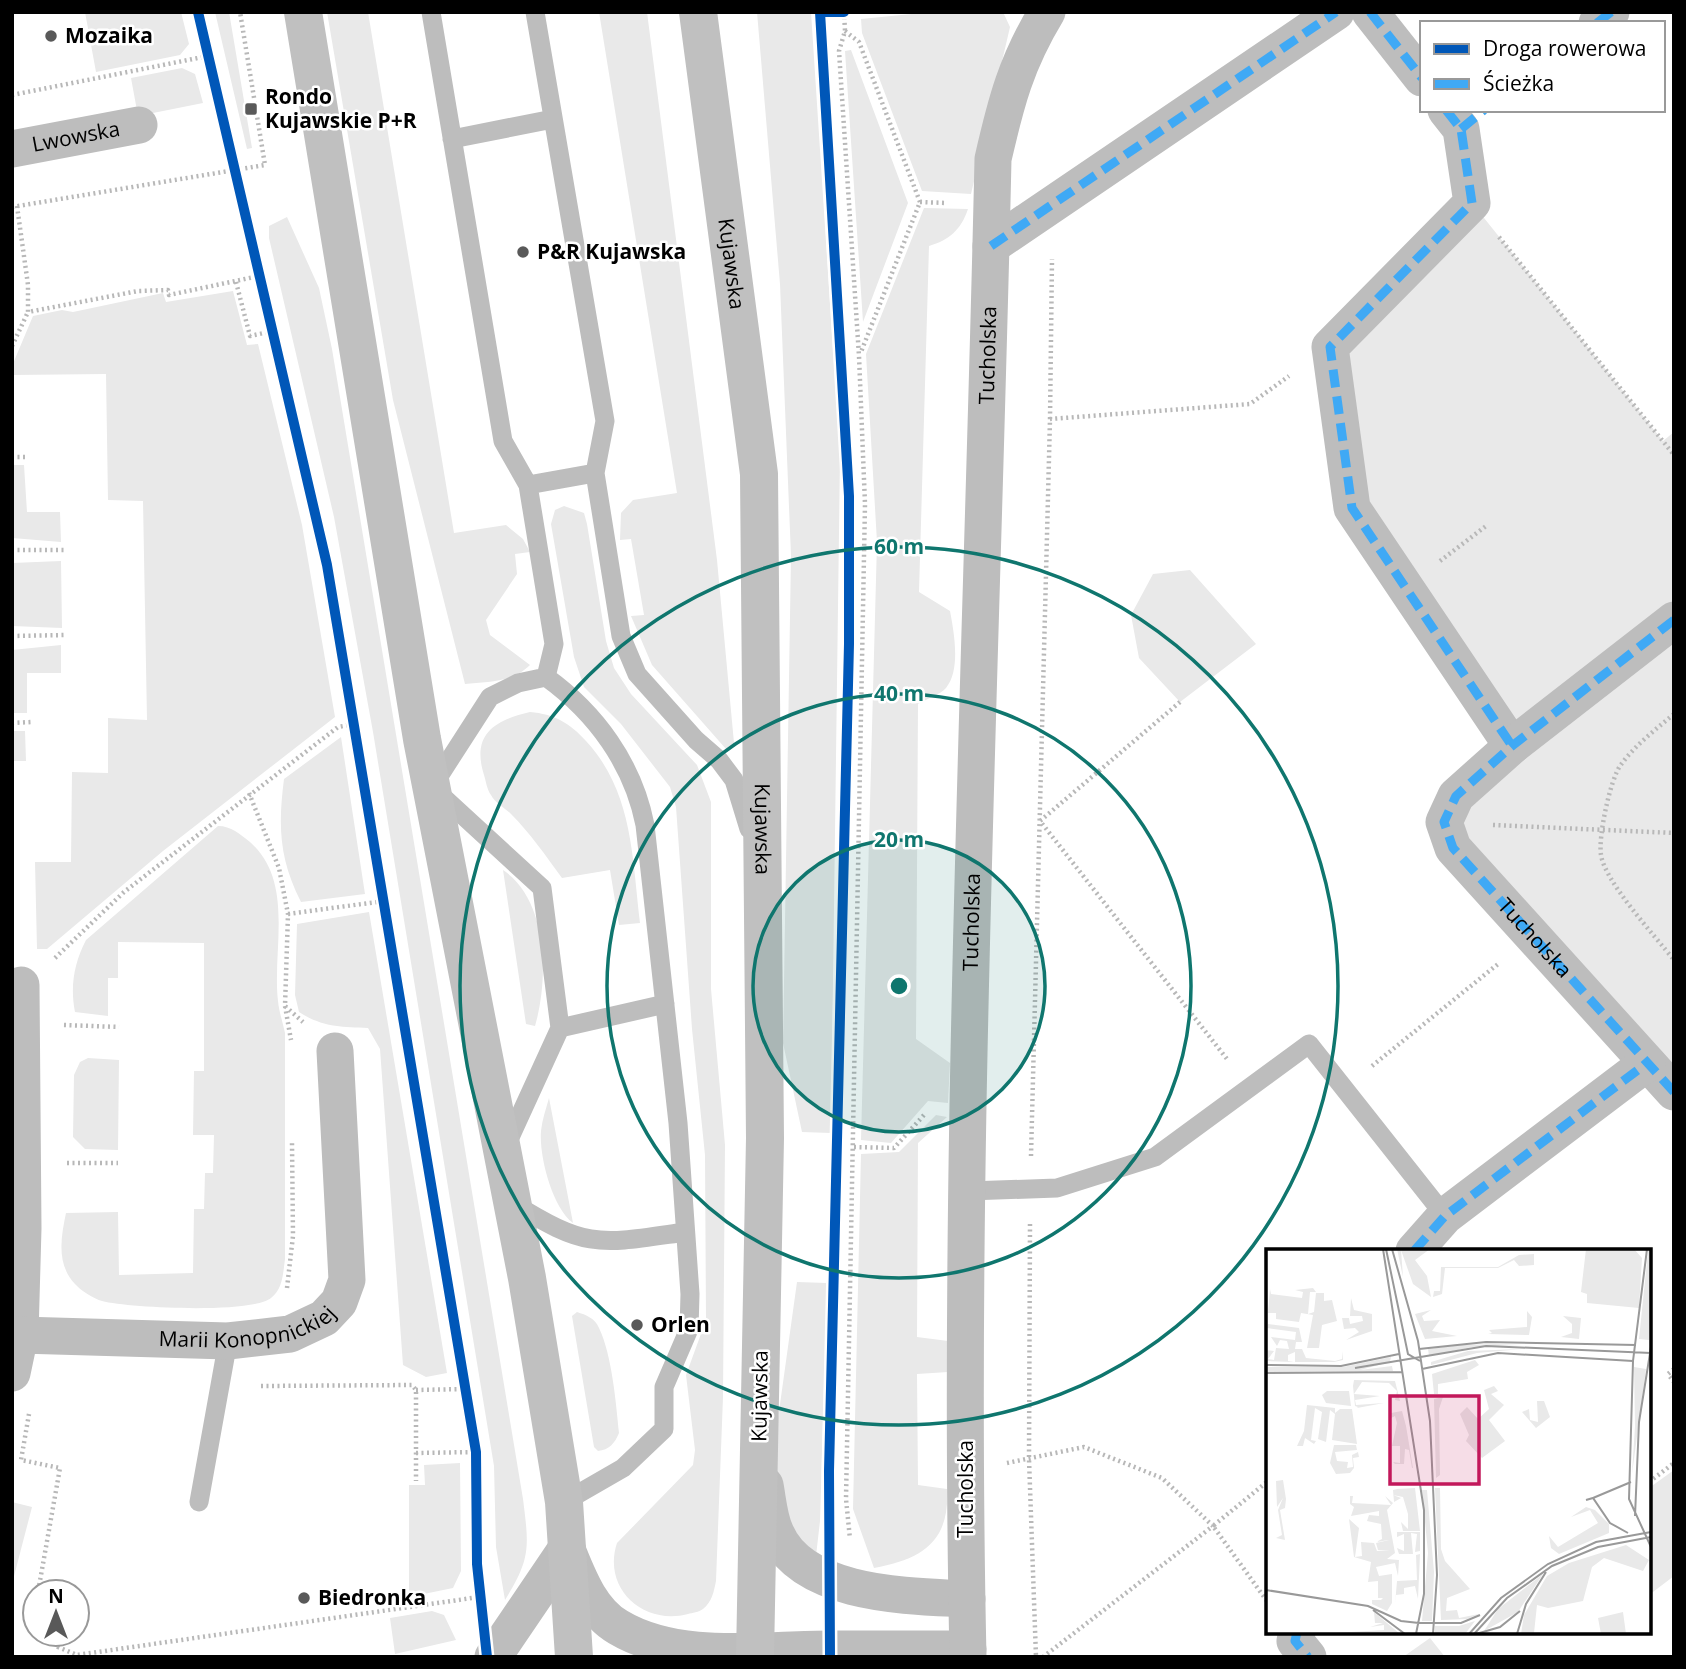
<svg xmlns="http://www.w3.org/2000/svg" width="1686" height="1669" viewBox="0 0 1686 1669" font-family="'Open Sans',sans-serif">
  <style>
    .green { fill: #e9e9e9 }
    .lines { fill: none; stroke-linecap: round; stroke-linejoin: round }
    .path { stroke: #b8b8b8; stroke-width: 4.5; stroke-dasharray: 2 3.5; stroke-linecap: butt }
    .lane { stroke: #bdbdbd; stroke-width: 19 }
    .street { stroke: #bdbdbd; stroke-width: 37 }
    .secondary { stroke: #c0c0c0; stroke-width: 38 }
    .quiet { stroke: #3fa9f5; stroke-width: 9; stroke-dasharray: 18 9; stroke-linecap: butt }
    .cycleway-casing { stroke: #fff; stroke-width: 15 }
    .cycleway { stroke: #0057b8; stroke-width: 10 }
    .ring { fill: none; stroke: #0f766e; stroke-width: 3.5 }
    .poi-dot { fill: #595959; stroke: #fff; stroke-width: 2.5 }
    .labels { text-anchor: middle; stroke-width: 5; stroke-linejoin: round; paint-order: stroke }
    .poi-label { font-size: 21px; font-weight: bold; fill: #000; stroke: #fff; text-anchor: start }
    .street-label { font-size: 21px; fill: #000; stroke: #fff }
    .inset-road { fill: none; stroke: #999; stroke-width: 2 }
    .view { fill: #c2185b; fill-opacity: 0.15; stroke: #c2185b; stroke-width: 3.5 }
    .inset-edge { fill: none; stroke: #000; stroke-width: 3.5 }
    .centre { fill: #0f766e; stroke: #fff; stroke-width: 3.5 }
    .ring-label { font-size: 21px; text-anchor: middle; font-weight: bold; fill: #0f766e; stroke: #fff; stroke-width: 5; stroke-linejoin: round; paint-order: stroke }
  </style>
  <rect width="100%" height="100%" fill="#fff"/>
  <path class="green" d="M 85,12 L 181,12 L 189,44 L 180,55 L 96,72 Z
    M 215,12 L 229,12 L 252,148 L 247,149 Z
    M 327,12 L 368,12 L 454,533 L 506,525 L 523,539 L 530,552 L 515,554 L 517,574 L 486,620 L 490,635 L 530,665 C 513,682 488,682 465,684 L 393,400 Z
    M 599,12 L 647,12 L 717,560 L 734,743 L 731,749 L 726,749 L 652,665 L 631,616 L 644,615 L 631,539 L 620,540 L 621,513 L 633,500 L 677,493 Z
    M 757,12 L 811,12 L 840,457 L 831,1133 L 802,1132 L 783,1043 L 791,556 L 780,284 Z
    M 932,12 L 1003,12 L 1010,27 L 971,194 L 922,191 L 862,33 L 861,19 Z
    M 851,50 L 908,203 L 863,322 L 845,51 Z
    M 182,68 L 195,74 L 203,103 L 138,116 L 131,78 Z
    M 1472,203 L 1663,441 L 1674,432 L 1674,1092 L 1444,822 L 1512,746 L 1352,508 L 1330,347 Z
    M 924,208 L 968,209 C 961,230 949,240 929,246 L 919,592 L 950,611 C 954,632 961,670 946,688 C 940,695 926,699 918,704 L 916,1039 L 950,1063 L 948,1103 L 928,1101 L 891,1143 L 861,1140 L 877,542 L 866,354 Z
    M 287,217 L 319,288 L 332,349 L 523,1499 C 529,1547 531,1558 505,1600 L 496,1547 L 494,1466 L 373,732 L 334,517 L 269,238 L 269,226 Z
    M 233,291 L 247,345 L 258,344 L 302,525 L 335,717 L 163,851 L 47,949 L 37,949 L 35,862 L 71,862 L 72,772 L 108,773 L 108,718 L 147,720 L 143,501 L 108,500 L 106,374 L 13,375 L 13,445 L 12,366 L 33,316 L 62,310 L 73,312 L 163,293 L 166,302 Z
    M 12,465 L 24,465 L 27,512 L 60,512 L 61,542 L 12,538 Z
    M 564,506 L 584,513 L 587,524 L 606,641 L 614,668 L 631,694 L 697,765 L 711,802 L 711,989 L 725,1145 L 723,1397 L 716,1581 C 714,1591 712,1602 703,1609 C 699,1612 692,1613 688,1614 C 643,1626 602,1588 617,1543 L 693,1465 L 695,1450 L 686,1375 L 706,1320 L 705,1155 L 692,1029 L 676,807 L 670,787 L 621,724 L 584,687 L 574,657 L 551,524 L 555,510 Z
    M 61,561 L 62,628 L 12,626 L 12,563 Z
    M 1190,570 L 1256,644 L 1180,702 L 1139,658 L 1131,615 L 1153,574 Z
    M 61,645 L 61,673 L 27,673 L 27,713 L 12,713 L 12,650 Z
    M 530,712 C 554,714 570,723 586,741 C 633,792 632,857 640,923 L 619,925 L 610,870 L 562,878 C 546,856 530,833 511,814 C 505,808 495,803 491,795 C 487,790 486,781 484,775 C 471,734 495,720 530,712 Z
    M 12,731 L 25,731 L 26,761 L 12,761 Z
    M 341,737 L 365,894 L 301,902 C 279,859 278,826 284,779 Z
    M 218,826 C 231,826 240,834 250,842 C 295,882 272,949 278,1001 C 279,1012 283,1023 285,1033 L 285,1259 C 283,1273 283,1289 271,1298 C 251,1314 129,1308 102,1301 C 94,1299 80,1290 75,1284 C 56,1264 61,1237 66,1213 L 118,1212 L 119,1275 L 193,1273 L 194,1209 L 204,1209 L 205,1173 L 213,1173 L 214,1135 L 193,1135 L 194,1071 L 204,1071 L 204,943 L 118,942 L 118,978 L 108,978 L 108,1016 L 75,1012 C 70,987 74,963 86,940 Z
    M 503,870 C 548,900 549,978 535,1026 L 526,1024 Z
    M 369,912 L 447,1373 L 426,1377 L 403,1365 L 380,1049 L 368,1028 C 341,1027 322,1027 299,1012 L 295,995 L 297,924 Z
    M 88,1058 L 119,1060 L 118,1150 L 85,1149 L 73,1137 L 74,1075 L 80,1062 Z
    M 549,1098 L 573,1223 C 552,1207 539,1156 541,1131 C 542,1120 546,1109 549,1098 Z
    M 936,1115 L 947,1117 L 918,1143 L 917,1337 L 948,1341 L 948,1372 L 917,1374 L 918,1485 L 947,1489 C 950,1542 922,1559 874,1568 L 853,1509 L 861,1154 L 899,1152 Z
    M 797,1282 L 827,1283 L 820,1521 L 816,1556 L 798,1541 L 773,1480 L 776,1433 Z
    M 577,1312 C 586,1315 595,1318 599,1328 C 612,1355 616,1403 619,1433 C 615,1443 609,1450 598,1451 L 594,1447 L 572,1316 Z
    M 460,1463 L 461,1571 L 453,1588 L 409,1597 L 409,1485 L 425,1485 L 424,1465 Z
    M 1674,1470 L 1674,1576 L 1649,1595 L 1649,1488 Z
    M 12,1502 L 32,1507 L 12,1584 Z
    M 432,1611 L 444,1615 L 456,1640 L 395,1654 L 390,1618 Z
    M 1430,1638 L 1445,1657 L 1403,1657 Z"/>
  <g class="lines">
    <path class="path" d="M 844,12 L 845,31 L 839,51 L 859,356 L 865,504 L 846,1499 L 850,1539
      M 845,31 L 859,42 L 920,202 L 861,352
      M 12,95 L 208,56
      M 920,202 L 947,203
      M 17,206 L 28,285 L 28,312 L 138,291 L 168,290 L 169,295 L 259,276
      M 12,207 L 265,165 L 240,12
      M 1499,237 L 1674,455
      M 236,282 L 250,336 L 273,331
      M 12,346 L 28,312
      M 1050,419 L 1052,259
      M 12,457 L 28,457
      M 12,550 L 65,550
      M 1440,561 L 1486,526
      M 12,636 L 66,635
      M 1180,702 L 1040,821 L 1227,1059
      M 1674,714 C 1655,730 1634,746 1620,766 C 1610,781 1598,837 1601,855 C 1605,882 1655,936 1674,960
      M 12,723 L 31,722
      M 249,793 L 279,868 L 288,914 L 285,1006 L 303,1022
      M 1493,825 L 1674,833
      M 288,914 L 384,901
      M 55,958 L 124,892 L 338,727 L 354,724
      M 285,1006 L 291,1040
      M 64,1025 L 119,1027
      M 1372,1066 L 1498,964
      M 854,1147 L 894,1148 L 924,1115
      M 1031,1156 L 1050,419 L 1250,404 L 1289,376
      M 67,1163 L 118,1163
      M 1030,1224 L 1029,1459 L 1036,1657
      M 287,1288 L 293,1236 L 292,1143
      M 1674,1369 L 1668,1374 L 1674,1382
      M 261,1386 L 412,1385 L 416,1390 L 416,1481
      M 416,1390 L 465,1389
      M 29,1414 L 21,1460 L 60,1468 L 38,1592
      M 416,1453 L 476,1452
      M 1007,1463 L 1084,1447 L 1162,1478 L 1213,1526 L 1043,1657
      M 1649,1482 L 1674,1463
      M 1267,1601 L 1213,1526 L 1268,1481
      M 47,1634 L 58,1647 L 77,1655 L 479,1597"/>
    <path class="lane" d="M 431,12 L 503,441 L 528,485
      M 535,12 L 605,421 L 595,473
      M 452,139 L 553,119
      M 546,677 L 554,644 L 528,485 L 595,473 L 621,636 L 637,674 L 696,740 L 719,760 L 734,780 L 749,829
      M 560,1028 L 665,1004
      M 506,1146 L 560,1028 L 542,888 L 432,787 L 490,697 L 518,683 L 546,677 C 596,713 633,764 645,825 L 678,1123 L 690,1294 L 689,1329 L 664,1387 L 664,1429 L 623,1468 L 564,1502
      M 969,1191 L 1057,1188 L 1155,1157 L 1309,1044 L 1445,1216
      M 513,1203 C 588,1250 600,1244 685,1232
      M 199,1502 L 228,1341"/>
    <g class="street">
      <path d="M 1370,12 L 1422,78"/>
      <path d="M 1597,23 L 1611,12"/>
      <path d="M 1446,110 L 1461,129 L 1472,203 L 1330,347 L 1352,508 L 1512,746"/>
      <path id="s1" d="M 12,149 L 139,125"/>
      <path d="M 991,246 L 1336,12"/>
      <path id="s2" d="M 1674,620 L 1512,746 L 1456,796 L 1444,822 L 1453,848 L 1674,1092"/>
      <path d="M 1414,1251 L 1445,1216 L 1647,1063"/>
      <path d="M 20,1335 L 23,1228 L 21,985"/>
      <path id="s3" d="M 12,1373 L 20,1335 L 228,1341 L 290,1334 L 324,1318 L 339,1302 L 347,1280 L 335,1051"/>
      <path d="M 765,1485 C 768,1501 769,1519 776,1533 C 803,1596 910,1596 967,1599"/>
      <path d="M 568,1552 C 579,1579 591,1611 618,1627 C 678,1663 762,1649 829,1649 C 875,1649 922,1649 968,1649"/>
      <path d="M 1297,1632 L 1295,1641 L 1308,1657"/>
      <path d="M 493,1657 L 567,1548"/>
      <path id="s4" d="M 968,1657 C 957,1158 982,658 993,159 C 1006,102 1016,63 1047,12"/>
    </g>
    <g class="secondary">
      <path d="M 303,12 L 422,739 L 527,1278 L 564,1502 L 574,1657"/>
      <path id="s5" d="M 698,12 L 759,474 L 765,1138 L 755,1657"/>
    </g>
    <path class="quiet" d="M 1370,12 L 1422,78
      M 1597,23 L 1611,12
      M 1446,110 L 1461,129 L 1472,203 L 1330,347 L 1352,508 L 1512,746
      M 1461,129 L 1484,110
      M 991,246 L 1336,12
      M 1674,620 L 1512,746 L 1456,796 L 1444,822 L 1453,848 L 1674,1092
      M 1414,1251 L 1445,1216 L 1647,1063
      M 1297,1632 L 1295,1641 L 1308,1657"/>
    <g class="cycleway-casing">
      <path id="cycleway" d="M 198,12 L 327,565 L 476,1452 L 477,1564 L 487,1657
        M 830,1657 L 829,1471 L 849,644 L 849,496 L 820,12 L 844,12"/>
    </g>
    <use href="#cycleway" class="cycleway"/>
  </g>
  <circle cx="899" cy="986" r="146" fill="#0f766e" fill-opacity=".12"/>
  <g class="ring">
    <circle cx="899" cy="986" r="146"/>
    <circle cx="899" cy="986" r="292"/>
    <circle cx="899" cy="986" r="439"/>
  </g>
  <g class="poi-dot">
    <circle cx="51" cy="36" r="7"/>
    <rect x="244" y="102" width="14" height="14" rx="3.5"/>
    <circle cx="523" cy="252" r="7"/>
    <circle cx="637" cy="1325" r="7"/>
    <circle cx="304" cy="1598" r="7"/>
  </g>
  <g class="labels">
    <g class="poi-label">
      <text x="65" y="43">Mozaika</text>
      <text x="265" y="104">Rondo<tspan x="265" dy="24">Kujawskie P+R</tspan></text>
      <text x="537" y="259">P&amp;R Kujawska</text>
      <text x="651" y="1332">Orlen</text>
      <text x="318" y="1605">Biedronka</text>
    </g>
    <g class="street-label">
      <text dy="7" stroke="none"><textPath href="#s1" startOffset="65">Lwowska</textPath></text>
      <text dy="7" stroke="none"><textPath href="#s5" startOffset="254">Kujawska</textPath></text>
      <text dy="7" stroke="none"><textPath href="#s4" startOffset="1302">Tucholska</textPath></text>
      <text dy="7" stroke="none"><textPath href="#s5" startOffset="821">Kujawska</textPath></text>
      <text dy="7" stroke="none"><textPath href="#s4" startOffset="735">Tucholska</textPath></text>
      <text dy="7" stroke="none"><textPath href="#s2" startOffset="458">Tucholska</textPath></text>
      <text dy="7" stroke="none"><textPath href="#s3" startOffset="268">Marii Konopnickiej</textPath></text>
      <text transform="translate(760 1396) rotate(-89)" y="7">Kujawska</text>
      <text transform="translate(966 1489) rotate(-90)" y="7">Tucholska</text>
    </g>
  </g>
  <g transform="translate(1266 1249)">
    <rect width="385" height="385" fill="#fff"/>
    <path d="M 131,0 L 164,0 L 149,11 L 161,27 L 165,48 L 147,35 L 135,1 L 137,28 ZM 320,0 L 368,0 L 376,9 L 373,59 L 321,54 L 321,45 L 315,43 ZM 374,0 L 385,0 L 383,91 L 373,90 L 382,3 ZM 253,6 L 268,5 L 268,16 L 253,17 L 248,11 L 232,19 L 179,19 L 176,45 L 167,48 L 168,42 L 174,42 L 175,18 L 232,18 ZM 47,39 L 50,43 L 44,43 L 42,65 L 48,63 L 50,44 L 58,44 L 58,52 L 66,51 L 71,72 L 56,76 L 53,99 L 41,99 L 47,66 L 35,64 L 33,73 L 10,70 L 10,64 L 2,64 L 4,40 L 5,45 L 36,49 L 37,43 L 29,41 ZM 85,49 L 88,61 L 106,65 L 106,82 L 80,91 L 93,83 L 89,79 L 78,80 L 76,69 L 83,69 L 84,75 L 97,72 L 96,67 L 84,67 ZM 165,61 L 156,67 L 158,72 L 174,71 L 166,82 L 191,87 L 159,90 L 149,65 ZM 261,62 L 266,68 L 263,86 L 222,85 L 226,84 L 223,81 L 261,78 ZM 297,67 L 315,69 L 313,90 L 295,88 L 306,84 L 306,75 ZM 2,70 L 2,75 L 33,79 L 36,93 L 30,93 L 29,100 L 36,100 L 40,109 L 69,112 L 76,110 L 76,102 L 77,111 L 68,113 L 29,113 L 29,103 L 22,106 L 22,112 L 28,113 L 0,112 L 0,101 L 8,102 L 2,110 L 8,111 L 10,99 L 23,100 L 21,92 L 14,91 L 11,97 L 5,88 L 29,91 L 30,83 L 1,79 ZM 196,96 L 229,95 L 256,96 L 206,98 L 163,107 L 162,100 ZM 256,100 L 211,104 L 165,116 L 165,113 L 202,102 ZM 125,108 L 124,113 L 94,121 L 126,117 L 127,122 L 0,123 L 0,118 L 77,118 ZM 209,111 L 213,116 L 201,123 L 202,130 L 172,135 L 172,145 L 168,145 L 166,125 ZM 368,118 L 380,120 L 366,225 L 369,177 ZM 88,131 L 129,132 L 134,152 L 129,151 L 131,142 L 123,134 L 96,133 L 88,145 L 114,147 L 89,151 L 90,156 L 118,154 L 91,159 L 92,158 L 89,157 L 87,137 ZM 228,137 L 232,142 L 225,145 L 238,156 L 223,171 L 239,192 L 216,209 L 200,192 L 203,186 L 194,165 L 201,158 L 212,170 L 223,160 L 218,141 ZM 61,142 L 83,142 L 85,157 L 60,154 L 56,146 ZM 177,148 L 173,160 L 174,226 L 170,229 L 168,150 ZM 271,152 L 278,152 L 284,168 L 270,179 L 256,163 L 263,160 L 264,171 L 272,173 ZM 41,156 L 69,159 L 69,164 L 74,160 L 86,160 L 91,195 L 66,191 L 69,165 L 64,161 L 60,193 L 52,190 L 56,163 L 49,159 L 45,191 L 50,192 L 48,195 L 39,189 L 37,197 L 31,197 L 38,182 ZM 136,162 L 140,177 L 147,219 L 146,219 L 143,201 L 139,200 L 138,215 L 129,215 L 127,213 L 134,214 L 134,197 L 126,197 L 131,174 L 129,167 L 123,170 L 125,164 ZM 68,196 L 90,196 L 91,201 L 69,203 L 71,212 L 82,213 L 81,219 L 87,218 L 86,206 L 92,203 L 93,208 L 87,209 L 88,219 L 84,224 L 70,225 L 64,214 ZM 17,231 L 20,250 L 19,259 L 14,261 L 19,291 L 10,289 L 16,286 L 12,261 L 17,249 L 11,258 L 10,232 ZM 148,236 L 131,240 L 149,239 L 154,282 L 137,282 L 135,273 L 142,280 L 142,265 L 137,248 L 127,246 L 135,249 L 128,253 L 127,241 ZM 169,239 L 174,239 L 175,300 L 179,312 L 204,340 L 181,349 L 180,362 L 191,361 L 193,369 L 213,365 L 201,370 L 175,371 ZM 156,241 L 161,241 L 168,323 L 166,372 L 156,372 L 162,304 ZM 84,247 L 87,247 L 86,254 L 125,256 L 119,247 L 127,254 L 121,261 L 129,304 L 121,310 L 133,311 L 132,327 L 129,314 L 110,318 L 113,327 L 126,325 L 126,354 L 121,362 L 106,355 L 106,351 L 115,351 L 117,349 L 112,349 L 112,332 L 102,333 L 105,313 L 88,308 L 83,270 L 93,279 L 89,308 L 96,307 L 95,293 L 108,294 L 111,302 L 124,301 L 112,301 L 110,294 L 123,291 L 110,293 L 116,290 L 115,275 L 101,272 L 103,266 L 113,267 L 113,262 L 85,267 L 88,258 L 84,255 ZM 320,258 L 329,261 L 343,275 L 343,284 L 293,305 L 285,299 L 283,287 L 292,298 L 332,274 L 324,261 L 305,268 ZM 131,283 L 154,283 L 154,302 L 149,303 L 151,285 L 145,284 L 147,305 L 133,305 L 131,299 L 138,302 L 138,285 L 131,288 ZM 360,296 L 383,311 L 377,322 L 338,309 L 326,318 L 317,352 L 282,359 L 271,356 L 268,384 L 255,385 L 258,366 L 281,327 L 303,314 ZM 154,305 L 152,350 L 149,337 L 138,339 L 138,345 L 130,346 L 129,356 L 131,332 L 151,331 L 150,306 ZM 277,325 L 252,363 L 218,382 L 232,360 ZM 108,363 L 134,385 L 52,385 L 118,381 L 118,376 L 104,378 L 117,374 L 109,374 ZM 357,363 L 360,385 L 335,385 L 332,369 ZM 209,372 L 199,385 L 169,385 L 169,377 L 193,377 Z" fill="#e9e9e9"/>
    <path class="inset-road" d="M 117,0 L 158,261 L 158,345 L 150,385M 120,0 L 142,105 L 154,112M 126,0 L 152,92 L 164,172 L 171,326 L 167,385M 381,0 L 367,112 L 363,250 L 385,298M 153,100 L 220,93 L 370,96M 0,116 L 75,117 L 133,105M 89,119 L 220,97 L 385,104M 156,120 L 232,104 L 367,112M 0,124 L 136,123M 327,249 L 365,233M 320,251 L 327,249 L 344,274 L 362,284M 369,267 L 373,173 L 385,98 L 385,0M 0,341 L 102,357 L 135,372 L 153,374M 107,361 L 139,385M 153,374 L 195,374 L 214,366M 203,385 L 235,349 L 282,315 L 330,293 L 385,283M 208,385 L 241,349 L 286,317 L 332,298 L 385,288M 210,385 L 234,378 L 254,362M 251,385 L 260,355 L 280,323"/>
    <path class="view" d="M 124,147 L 213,147 L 213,235 L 124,235 Z"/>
    <rect width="385" height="385" class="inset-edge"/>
  </g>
  <circle cx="899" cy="986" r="10" class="centre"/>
  <g class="ring-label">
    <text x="899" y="554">60 m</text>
    <text x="899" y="701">40 m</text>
    <text x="899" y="847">20 m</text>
  </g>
  <rect width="1686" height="1669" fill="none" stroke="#000000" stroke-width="28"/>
  <rect x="1420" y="21" width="245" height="91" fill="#ffffff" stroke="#999999" stroke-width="2"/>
  <rect x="1434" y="44" width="35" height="10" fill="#0057b8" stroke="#999999" stroke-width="2"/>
  <text x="1483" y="56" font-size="21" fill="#000000">Droga rowerowa</text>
  <rect x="1434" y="79" width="35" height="10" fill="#3fa9f5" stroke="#999999" stroke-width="2"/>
  <text x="1483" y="91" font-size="21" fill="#000000">Ścieżka</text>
  <g transform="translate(56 1613)"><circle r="33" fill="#ffffff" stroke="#999999" stroke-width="2"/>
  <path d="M0-5L12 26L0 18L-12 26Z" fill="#595959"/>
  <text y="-10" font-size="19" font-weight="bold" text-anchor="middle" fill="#000000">N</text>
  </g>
</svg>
